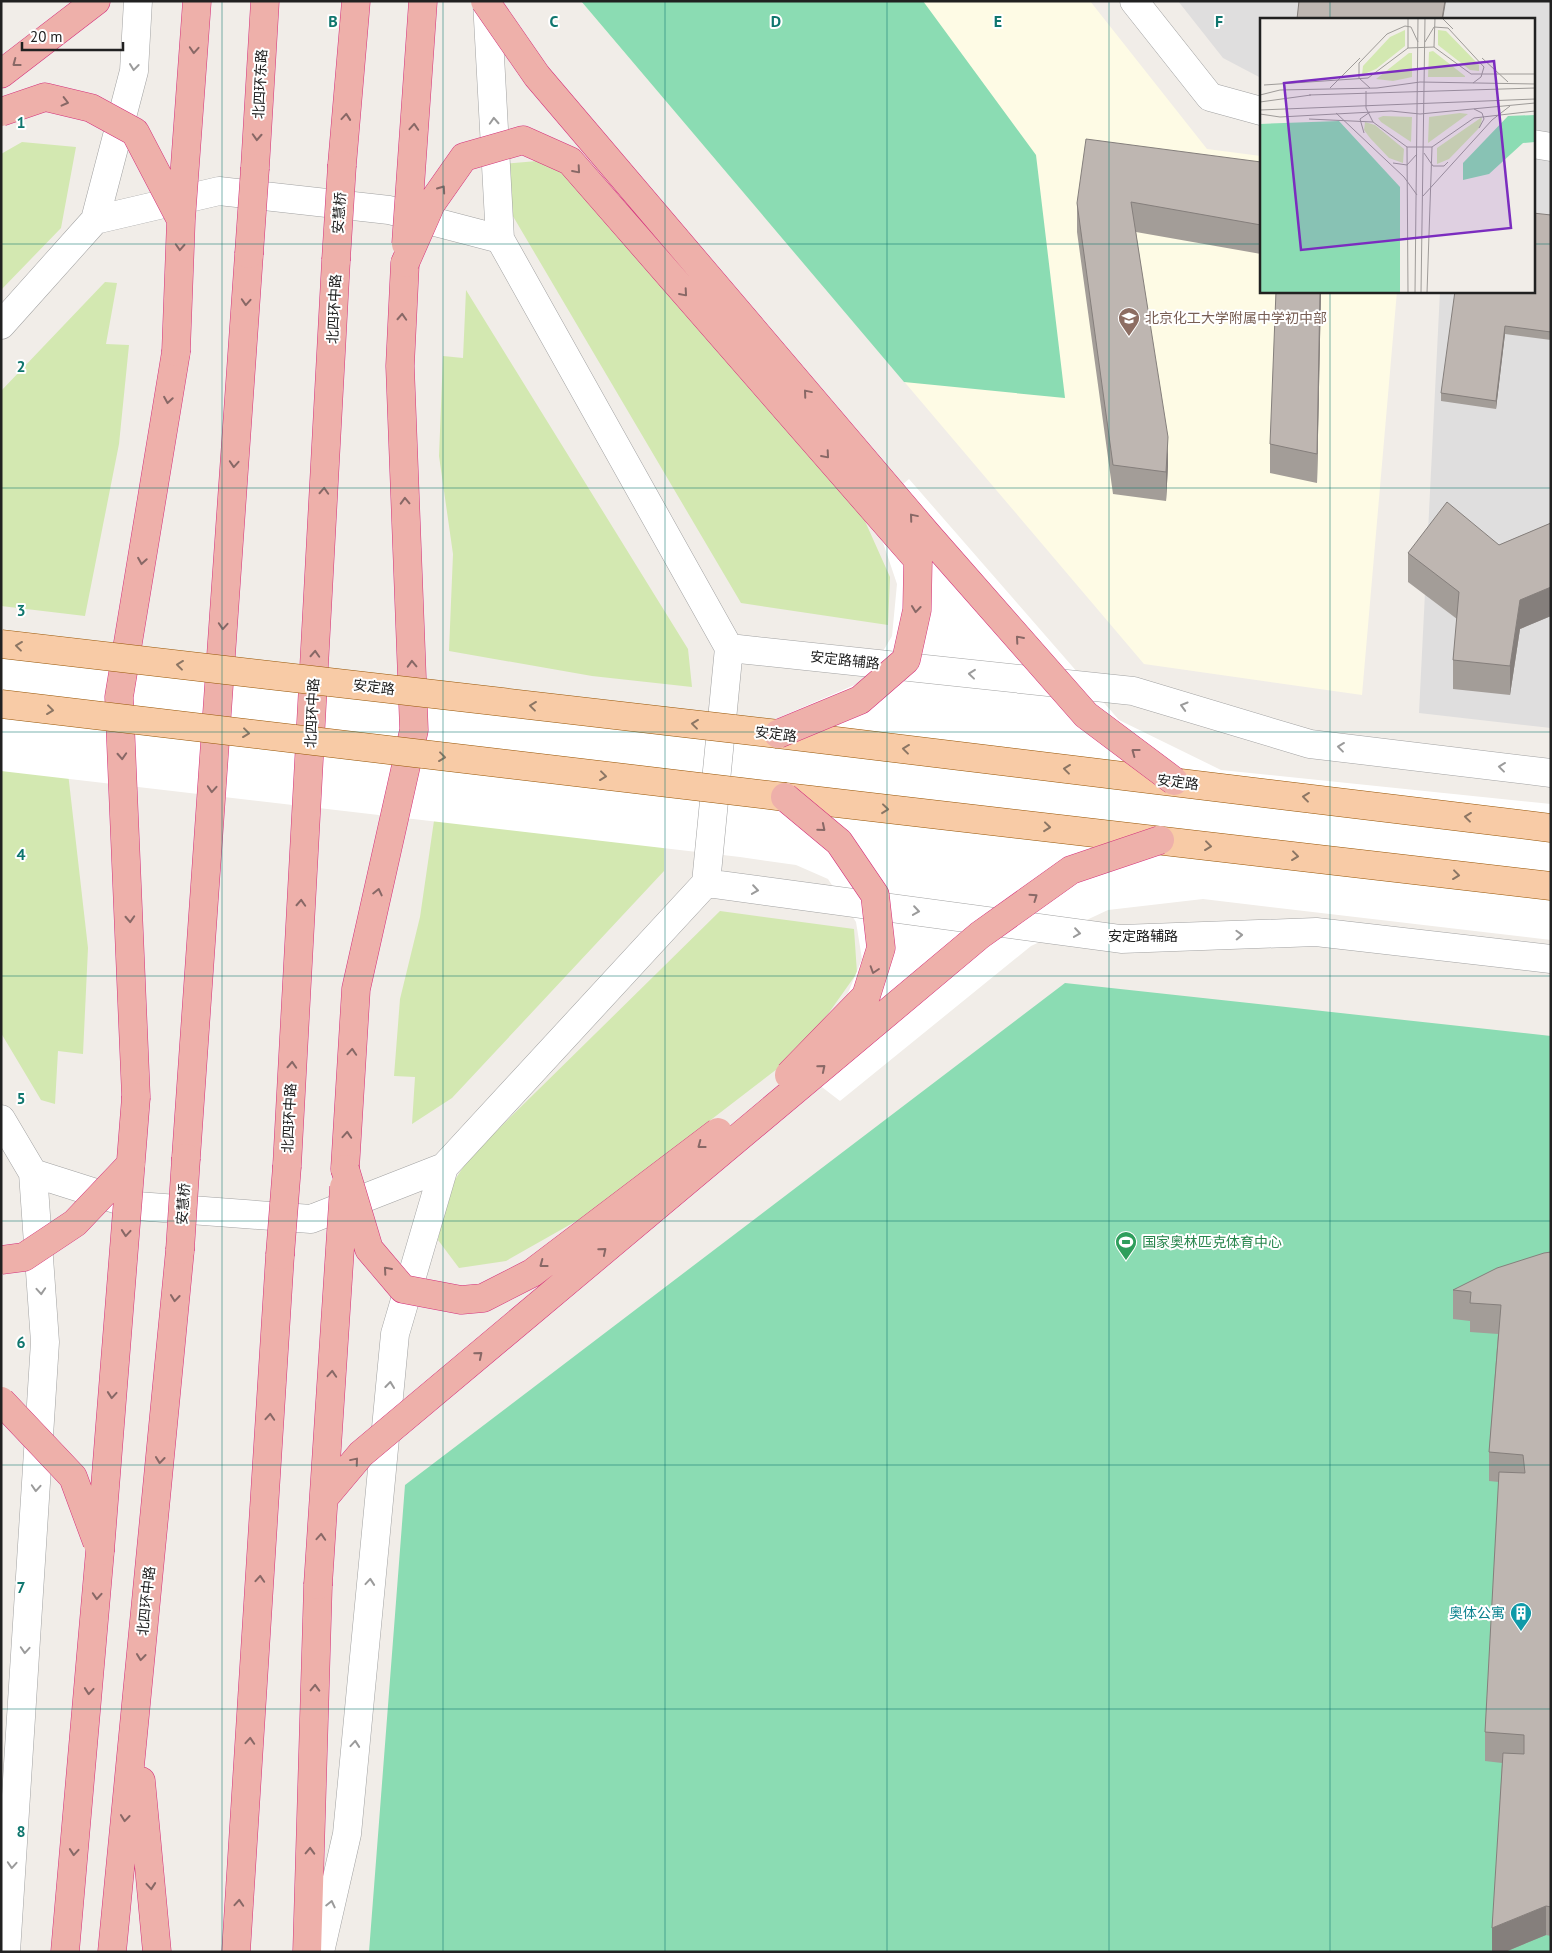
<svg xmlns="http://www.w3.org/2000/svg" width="1552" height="1953" viewBox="0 0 1552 1953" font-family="'PT Sans','Noto Sans SC',sans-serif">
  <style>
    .residential { fill: #dfdede }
    .education { fill: #fefbe5 }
    .grass { fill: #d3e8b1 }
    .pitch { fill: #8bdcb3 }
    .pier { fill: #fff }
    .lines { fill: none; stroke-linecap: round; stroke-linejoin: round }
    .minor-casing { stroke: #a2a2a2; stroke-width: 29 }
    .tertiary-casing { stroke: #a2a2a2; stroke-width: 29 }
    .primary-casing { stroke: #975607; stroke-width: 29 }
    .trunk-casing { stroke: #d4317c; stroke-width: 29 }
    .minor { stroke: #fff; stroke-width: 28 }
    .tertiary { stroke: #fff; stroke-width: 28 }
    .primary { stroke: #f8cba6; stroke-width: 28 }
    .trunk { stroke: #eeb0aa; stroke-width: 28 }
    .primary-bridge-casing { stroke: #975607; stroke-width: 29; stroke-linecap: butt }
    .trunk-bridge-casing { stroke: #d4317c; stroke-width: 29; stroke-linecap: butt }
    .primary-bridge { stroke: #f8cba6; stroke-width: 28 }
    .trunk-bridge { stroke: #eeb0aa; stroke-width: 28 }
    .wall { fill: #a39d98 }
    .shaded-wall { fill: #857f7c }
    .building { fill: #beb6b1; stroke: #857f7c }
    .oneway { stroke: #886866 }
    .oneway2 { stroke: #9b9b9b }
    .oneway3 { stroke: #8c7664 }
    .grid { fill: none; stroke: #0f766e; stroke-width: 1; stroke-opacity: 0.55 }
    .labels { text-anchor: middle; stroke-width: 4; stroke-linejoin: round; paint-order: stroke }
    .street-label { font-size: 14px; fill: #212121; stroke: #fff }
    .education-label { font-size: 14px; fill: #785e54; stroke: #fff; text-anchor: start }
    .leisure-label { font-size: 14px; fill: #27864d; stroke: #fff; text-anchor: start }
    .culture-label { font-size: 14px; fill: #0d838f; stroke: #fff; text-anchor: end }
    .inset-road { fill: none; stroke: #9e9b98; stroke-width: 1 }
    .view { fill: #7b2cbf; fill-opacity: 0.15; stroke: #7b2cbf; stroke-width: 2.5 }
    .inset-edge { fill: none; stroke: #212121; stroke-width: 2.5 }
    .grid-label { font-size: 16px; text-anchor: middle; font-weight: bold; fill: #0f766e; stroke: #fff; stroke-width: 4; stroke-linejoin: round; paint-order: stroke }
  </style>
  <rect width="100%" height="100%" fill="#f1ede8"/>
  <path class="residential" d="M 1178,1 L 1551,1 L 1551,728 L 1419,713 L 1440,291 L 1533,291 L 1533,19 L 1261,19 L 1261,78 L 1223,58 Z"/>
  <path class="education" d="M 581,1 L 1090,1 L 1207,149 L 1261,156 L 1261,291 L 1397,291 L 1362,695 L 1144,664 Z"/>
  <path class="grass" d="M 22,142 L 76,147 L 61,228 L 1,290 L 1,154 Z
    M 549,160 L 588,183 L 860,510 L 890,577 L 888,625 L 741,603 L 504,201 L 503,164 Z
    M 105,282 L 117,283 L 106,344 L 129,345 L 119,444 L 85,616 L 1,606 L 1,391 Z
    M 466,290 L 688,649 L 692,687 L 592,676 L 449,651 L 453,554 L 439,456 L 443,356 L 463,358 Z
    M 1,757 L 67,764 L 88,948 L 83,1054 L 58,1051 L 55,1104 L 41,1100 L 1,1033 Z
    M 436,807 L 664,840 L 664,871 L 452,1098 L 412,1124 L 415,1077 L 394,1076 L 400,999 L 420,917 Z
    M 720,911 L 854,929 L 857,973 L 828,1014 L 790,1059 L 587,1215 L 506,1261 L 459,1268 L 438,1240 L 447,1192 L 469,1158 Z"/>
  <path class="pitch" d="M 581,1 L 923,1 L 1036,155 L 1065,398 L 904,382 Z
    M 1065,983 L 1551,1036 L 1551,1952 L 369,1952 L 405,1485 Z"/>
  <path class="pier" d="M 909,479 L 1119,720 L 1221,770 L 1551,804 L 1551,940 L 1203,899 L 1108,910 L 1031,946 L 840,1101 L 796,1067 L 839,1015 L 862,959 L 856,922 L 828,879 L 796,865 L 740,857 L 1,771 L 1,629 L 771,721 L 866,680 L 892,636 L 897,584 L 872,510 Z"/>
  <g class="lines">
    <g class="minor-casing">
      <path id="minor" d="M 1134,1 L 1210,97 L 1261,111
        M 1533,144 L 1551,147"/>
    </g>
    <g class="tertiary-casing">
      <path id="tertiary" d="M 95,220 L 219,191 L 389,210 L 500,239
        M 1,325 L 95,220 L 134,71 L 138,1
        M 729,648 L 1133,691 L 1310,744 L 1551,773
        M 706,883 L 1121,939 L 1316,932 L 1551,959
        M 1,1119 L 33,1173 L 45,1342 L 6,1952
        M 33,1173 L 137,1206 L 311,1219 L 444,1167 L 706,883 L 729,648 L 500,239 L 487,1
        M 320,1952 L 347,1834 L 395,1334 L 444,1167"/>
    </g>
    <g class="primary-casing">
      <path id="primary" d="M 778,734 L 1551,828
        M 785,797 L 1551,886"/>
    </g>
    <g class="trunk-casing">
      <path id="trunk" d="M 1,74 L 96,1
        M 342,165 L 356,1
        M 255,168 L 265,1
        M 136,1097 L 119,697 L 176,352
        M 186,1158 L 249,254
        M 287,1166 L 336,260
        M 345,1169 L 356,989 L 414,730 L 400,366 L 405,263
        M 141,1781 L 157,1952
        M 65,1952 L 100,1551
        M 112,1952 L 180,1250
        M 236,1952 L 280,1255
        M 307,1952 L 318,1585"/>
    </g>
    <use href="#minor" class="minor"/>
    <use href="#tertiary" class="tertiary"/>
    <use href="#primary" class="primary"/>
    <use href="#trunk" class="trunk"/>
    <g class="primary-bridge-casing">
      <path id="primary-bridge" d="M 1,644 L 778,734
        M 1,704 L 785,797"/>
    </g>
    <g class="trunk-bridge-casing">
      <path id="trunk-bridge" d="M 485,1 L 537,76 L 926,533 L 1086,715 L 1174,781
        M 1,112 L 45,97 L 91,108 L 135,132 L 181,220
        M 406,244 L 423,1
        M 249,254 L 255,168
        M 336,260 L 342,165
        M 405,263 L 431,204 L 464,157 L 523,140 L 570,161 L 918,560 L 917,610 L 906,660 L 860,700 L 778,734
        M 176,352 L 181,220 L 197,1
        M 785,797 L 839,842 L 875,895 L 881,948 L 866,996 L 789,1075
        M 345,1169 L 369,1249 L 403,1289 L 461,1300 L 483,1298 L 532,1273 L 718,1132
        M 180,1250 L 186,1158
        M 280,1255 L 287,1166
        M 1,1260 L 24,1257 L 75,1223 L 131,1164
        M 1,1401 L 73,1477 L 97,1542
        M 324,1498 L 361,1454 L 980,935 L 1071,870 L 1160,840
        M 100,1551 L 136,1097
        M 318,1585 L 344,1187"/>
    </g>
    <use href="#primary-bridge" class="primary-bridge"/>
    <use href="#trunk-bridge" class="trunk-bridge"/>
  </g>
  <path class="wall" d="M 1261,162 L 1261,254 L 1136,232 L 1168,466 L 1166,501 L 1113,494 L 1077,232 L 1077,203 Z
    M 1551,215 L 1551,340 L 1505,334 L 1496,409 L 1441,401 L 1441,393 L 1533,291 Z
    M 1321,291 L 1317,483 L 1270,473 L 1270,444 Z
    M 1551,523 L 1551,616 L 1520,629 L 1510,695 L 1453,689 L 1453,660 L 1457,619 L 1408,582 L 1408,553 L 1499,545 Z
    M 1551,1252 L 1551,1936 L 1546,1935 L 1505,1952 L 1492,1952 L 1502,1763 L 1485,1761 L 1485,1732 L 1499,1482 L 1489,1481 L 1489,1452 L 1498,1334 L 1470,1332 L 1470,1321 L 1453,1319 L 1453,1290 Z"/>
  <path class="shaded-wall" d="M 1445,1 L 1446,1 L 1443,19 L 1442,19 Z
    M 1320,291 L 1321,291 L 1317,483 L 1317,454 Z
    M 1505,326 L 1505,334 L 1496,409 L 1496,401 Z
    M 1168,437 L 1168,466 L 1166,501 L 1166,472 Z
    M 1551,587 L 1551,616 L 1520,629 L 1510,695 L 1510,666 L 1520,600 Z
    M 1546,1906 L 1546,1935 L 1505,1952 L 1492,1952 L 1492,1928 Z"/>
  <path class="building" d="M 1299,1 L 1445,1 L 1442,19 L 1297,19 Z
    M 1086,139 L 1261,162 L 1261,225 L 1131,202 L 1168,437 L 1166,472 L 1113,465 L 1077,203 Z
    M 1533,213 L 1551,215 L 1551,332 L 1505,326 L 1496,401 L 1441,393 L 1455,291 L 1533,291 Z
    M 1276,291 L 1320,291 L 1317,454 L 1270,444 Z
    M 1447,502 L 1499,545 L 1551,523 L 1551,587 L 1520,600 L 1510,666 L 1453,660 L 1459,592 L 1408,553 Z
    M 1551,1252 L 1551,1907 L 1546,1906 L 1492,1928 L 1503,1753 L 1524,1754 L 1524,1735 L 1485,1732 L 1499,1472 L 1525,1473 L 1523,1455 L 1489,1452 L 1501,1305 L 1470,1303 L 1471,1292 L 1453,1290 L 1497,1268 L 1544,1253 Z"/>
  <defs><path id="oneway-chevron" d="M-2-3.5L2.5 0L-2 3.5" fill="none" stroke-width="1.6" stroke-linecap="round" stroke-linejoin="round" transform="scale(1.25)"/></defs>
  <g class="oneway">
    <use href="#oneway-chevron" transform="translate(194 50) rotate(94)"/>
    <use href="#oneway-chevron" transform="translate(16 63) rotate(143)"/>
    <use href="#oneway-chevron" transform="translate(65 102) rotate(14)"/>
    <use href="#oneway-chevron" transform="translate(346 117) rotate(-85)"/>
    <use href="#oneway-chevron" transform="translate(414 127) rotate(-86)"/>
    <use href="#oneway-chevron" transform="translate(257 137) rotate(93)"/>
    <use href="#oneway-chevron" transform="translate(577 170) rotate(49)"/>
    <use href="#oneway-chevron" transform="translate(442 189) rotate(-55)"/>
    <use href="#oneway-chevron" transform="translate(180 247) rotate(93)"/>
    <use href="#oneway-chevron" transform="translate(684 293) rotate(49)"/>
    <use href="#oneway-chevron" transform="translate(246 302) rotate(94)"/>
    <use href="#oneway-chevron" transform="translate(402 317) rotate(-87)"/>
    <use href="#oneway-chevron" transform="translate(807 393) rotate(-130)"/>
    <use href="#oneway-chevron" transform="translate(168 400) rotate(99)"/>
    <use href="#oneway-chevron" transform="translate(826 455) rotate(49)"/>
    <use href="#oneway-chevron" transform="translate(234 464) rotate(94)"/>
    <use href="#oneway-chevron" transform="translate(324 491) rotate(-87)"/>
    <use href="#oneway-chevron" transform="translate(405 501) rotate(-92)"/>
    <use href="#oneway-chevron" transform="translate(913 517) rotate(-130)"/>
    <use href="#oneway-chevron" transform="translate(142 561) rotate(99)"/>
    <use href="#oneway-chevron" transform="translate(916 609) rotate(96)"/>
    <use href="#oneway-chevron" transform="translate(223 626) rotate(94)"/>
    <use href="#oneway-chevron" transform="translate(1019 639) rotate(-131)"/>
    <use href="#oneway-chevron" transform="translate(315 654) rotate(-87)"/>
    <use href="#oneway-chevron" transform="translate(412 664) rotate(-92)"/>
    <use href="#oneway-chevron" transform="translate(1135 752) rotate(-143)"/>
    <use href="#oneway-chevron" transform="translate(122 756) rotate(87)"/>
    <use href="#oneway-chevron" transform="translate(212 789) rotate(94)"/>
    <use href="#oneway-chevron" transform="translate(822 828) rotate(40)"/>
    <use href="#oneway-chevron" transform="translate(378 892) rotate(-77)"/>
    <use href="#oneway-chevron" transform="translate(1034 897) rotate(-35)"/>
    <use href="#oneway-chevron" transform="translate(301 903) rotate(-87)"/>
    <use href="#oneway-chevron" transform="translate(130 919) rotate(87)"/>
    <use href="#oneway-chevron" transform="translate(874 970) rotate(108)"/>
    <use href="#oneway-chevron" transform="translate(352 1052) rotate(-86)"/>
    <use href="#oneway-chevron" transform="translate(292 1065) rotate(-87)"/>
    <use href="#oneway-chevron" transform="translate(822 1068) rotate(-40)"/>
    <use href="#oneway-chevron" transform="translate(347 1135) rotate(-86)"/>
    <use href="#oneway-chevron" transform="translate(701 1145) rotate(143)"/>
    <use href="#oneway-chevron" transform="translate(126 1233) rotate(95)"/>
    <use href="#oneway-chevron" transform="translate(603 1251) rotate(-40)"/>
    <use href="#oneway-chevron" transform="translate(543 1264) rotate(143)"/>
    <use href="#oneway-chevron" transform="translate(387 1270) rotate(-131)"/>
    <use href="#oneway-chevron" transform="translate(175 1298) rotate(96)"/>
    <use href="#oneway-chevron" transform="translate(479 1355) rotate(-40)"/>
    <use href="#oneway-chevron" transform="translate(332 1374) rotate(-86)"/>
    <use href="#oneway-chevron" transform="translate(112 1395) rotate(95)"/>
    <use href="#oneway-chevron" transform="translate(270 1417) rotate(-86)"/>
    <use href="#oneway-chevron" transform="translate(160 1460) rotate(96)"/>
    <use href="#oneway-chevron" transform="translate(355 1461) rotate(-50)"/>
    <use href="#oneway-chevron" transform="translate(321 1537) rotate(-86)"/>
    <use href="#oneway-chevron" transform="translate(260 1579) rotate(-86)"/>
    <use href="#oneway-chevron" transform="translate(97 1596) rotate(94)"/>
    <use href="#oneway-chevron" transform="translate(141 1657) rotate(96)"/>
    <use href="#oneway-chevron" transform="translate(315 1688) rotate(-88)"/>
    <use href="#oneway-chevron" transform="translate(89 1691) rotate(95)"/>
    <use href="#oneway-chevron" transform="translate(250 1741) rotate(-86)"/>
    <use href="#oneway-chevron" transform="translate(125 1818) rotate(96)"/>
    <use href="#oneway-chevron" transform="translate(310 1851) rotate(-88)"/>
    <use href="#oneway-chevron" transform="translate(74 1852) rotate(95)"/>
    <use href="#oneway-chevron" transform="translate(151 1886) rotate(85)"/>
    <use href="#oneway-chevron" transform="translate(239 1903) rotate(-86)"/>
  </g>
  <g class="oneway2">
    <use href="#oneway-chevron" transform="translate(134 67) rotate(97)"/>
    <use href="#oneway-chevron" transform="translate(494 121) rotate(-93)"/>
    <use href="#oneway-chevron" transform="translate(972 674) rotate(-174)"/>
    <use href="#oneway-chevron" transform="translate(1184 706) rotate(-164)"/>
    <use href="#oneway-chevron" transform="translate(1341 747) rotate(-173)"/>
    <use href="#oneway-chevron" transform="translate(1502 767) rotate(-173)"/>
    <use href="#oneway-chevron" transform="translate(755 890) rotate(8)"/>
    <use href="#oneway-chevron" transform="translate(916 911) rotate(8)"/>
    <use href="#oneway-chevron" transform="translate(1077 933) rotate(8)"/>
    <use href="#oneway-chevron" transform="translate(1239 935) rotate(-2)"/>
    <use href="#oneway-chevron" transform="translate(41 1291) rotate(86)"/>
    <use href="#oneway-chevron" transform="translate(390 1385) rotate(-84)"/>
    <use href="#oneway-chevron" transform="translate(36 1488) rotate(94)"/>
    <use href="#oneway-chevron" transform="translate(370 1582) rotate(-85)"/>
    <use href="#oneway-chevron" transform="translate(25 1650) rotate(94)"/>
    <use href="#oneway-chevron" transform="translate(355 1744) rotate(-85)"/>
    <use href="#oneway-chevron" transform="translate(12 1865) rotate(94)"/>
    <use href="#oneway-chevron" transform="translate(331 1904) rotate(-77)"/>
  </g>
  <g class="oneway3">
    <use href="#oneway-chevron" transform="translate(19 646) rotate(-173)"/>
    <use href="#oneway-chevron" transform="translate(180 665) rotate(-173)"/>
    <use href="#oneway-chevron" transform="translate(533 706) rotate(-173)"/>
    <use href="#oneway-chevron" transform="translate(50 710) rotate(7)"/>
    <use href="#oneway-chevron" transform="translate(695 724) rotate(-173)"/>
    <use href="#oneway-chevron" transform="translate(246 733) rotate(7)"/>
    <use href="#oneway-chevron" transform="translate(906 749) rotate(-173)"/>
    <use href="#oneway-chevron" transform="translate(442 757) rotate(7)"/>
    <use href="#oneway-chevron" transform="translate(1067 769) rotate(-173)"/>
    <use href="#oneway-chevron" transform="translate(603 776) rotate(7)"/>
    <use href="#oneway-chevron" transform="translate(1306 797) rotate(-173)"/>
    <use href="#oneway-chevron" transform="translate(885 809) rotate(6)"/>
    <use href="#oneway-chevron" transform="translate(1468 817) rotate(-173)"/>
    <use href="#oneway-chevron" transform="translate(1047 827) rotate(6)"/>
    <use href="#oneway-chevron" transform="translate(1208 846) rotate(7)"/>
    <use href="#oneway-chevron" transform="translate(1295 856) rotate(7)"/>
    <use href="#oneway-chevron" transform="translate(1456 875) rotate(7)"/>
  </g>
  <path class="grid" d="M 222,1 L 222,1952M 443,1 L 443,1952M 665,1 L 665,1952M 887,1 L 887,1952M 1109,1 L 1109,1952M 1330,1 L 1330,19M 1,244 L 1261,244M 1533,244 L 1551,244M 1330,291 L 1330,1952M 1,488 L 1551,488M 1,732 L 1551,732M 1,976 L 1551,976M 1,1221 L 1551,1221M 1,1465 L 1551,1465M 1,1709 L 1551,1709"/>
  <defs>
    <g id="school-pin" transform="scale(1.125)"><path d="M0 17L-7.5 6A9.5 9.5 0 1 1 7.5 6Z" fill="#8d6e63" stroke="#fff"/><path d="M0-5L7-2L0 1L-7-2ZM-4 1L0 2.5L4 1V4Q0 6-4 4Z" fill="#fff"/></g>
    <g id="stadium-pin" transform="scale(1.125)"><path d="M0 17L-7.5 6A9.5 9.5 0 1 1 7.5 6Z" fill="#2e9e5b" stroke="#fff"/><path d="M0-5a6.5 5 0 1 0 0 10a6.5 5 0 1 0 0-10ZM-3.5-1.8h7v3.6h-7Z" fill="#fff"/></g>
    <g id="building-pin" transform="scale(1.125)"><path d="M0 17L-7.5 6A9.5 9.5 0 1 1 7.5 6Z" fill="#0f9aa8" stroke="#fff"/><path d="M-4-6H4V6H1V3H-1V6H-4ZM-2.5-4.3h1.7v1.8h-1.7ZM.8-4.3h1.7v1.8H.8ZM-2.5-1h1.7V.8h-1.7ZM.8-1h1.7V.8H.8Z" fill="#fff"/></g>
  </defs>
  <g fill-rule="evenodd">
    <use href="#school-pin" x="1129" y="318"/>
    <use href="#stadium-pin" x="1126" y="1242"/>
    <use href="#building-pin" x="1521" y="1613"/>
  </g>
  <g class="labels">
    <g class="street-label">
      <text transform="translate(260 84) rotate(-87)" y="5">北四环东路</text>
      <text transform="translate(339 213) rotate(-86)" y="5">安慧桥</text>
      <text transform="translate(334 309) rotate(-87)" y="5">北四环中路</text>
      <text transform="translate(845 660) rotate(6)" y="5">安定路辅路</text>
      <text transform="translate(374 687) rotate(7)" y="5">安定路</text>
      <text transform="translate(312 713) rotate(-87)" y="5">北四环中路</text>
      <text transform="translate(776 734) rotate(7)" y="5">安定路</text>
      <text transform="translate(1178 782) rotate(7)" y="5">安定路</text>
      <text x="1143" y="941">安定路辅路</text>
      <text transform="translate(289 1118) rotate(-87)" y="5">北四环中路</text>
      <text transform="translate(183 1204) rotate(-86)" y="5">安慧桥</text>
      <text transform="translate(146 1601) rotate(-84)" y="5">北四环中路</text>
    </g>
    <g class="education-label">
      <text x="1145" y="323">北京化工大学附属中学初中部</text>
    </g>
    <g class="leisure-label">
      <text x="1142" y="1247">国家奥林匹克体育中心</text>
    </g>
    <g class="culture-label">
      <text x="1505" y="1618">奥体公寓</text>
    </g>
  </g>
  <g transform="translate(1260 18)">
    <rect width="275" height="275" fill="#f1ede8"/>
    <path d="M 145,12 L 145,28 L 116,51 L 102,57 L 103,48 L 130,19 ZM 178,12 L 186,13 L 219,47 L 219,53 L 210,52 L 178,27 ZM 173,33 L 205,58 L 205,59 L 168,59 L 169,34 ZM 149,35 L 152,35 L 152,59 L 133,63 L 116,61 ZM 200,95 L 208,96 L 168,125 L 169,99 ZM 123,98 L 152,99 L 151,124 L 121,104 L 118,100 ZM 222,99 L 221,108 L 189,141 L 177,146 L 177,130 ZM 105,104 L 115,107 L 144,131 L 143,145 L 129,140 L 110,120 L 104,112 Z" fill="#d3e8b1"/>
    <path d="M 275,97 L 275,124 L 263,125 L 229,156 L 203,162 L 203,145 L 248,98 ZM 79,103 L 140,169 L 140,275 L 0,275 L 0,106 Z" fill="#8bdcb3"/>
    <path class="inset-road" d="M 182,0 L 193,11M 165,24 L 174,9 L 188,10 L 224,49 L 221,59 L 213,65M 174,29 L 175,0M 148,30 L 148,0M 222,40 L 248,64M 4,67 L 108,60 L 148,30 L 174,29 L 211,56 L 275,56M 70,70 L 100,40M 110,70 L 99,60 L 99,45 L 127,16 L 145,8 L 151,9 L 158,24M 106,73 L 106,90 L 113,104 L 147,129 L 172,129 L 214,100 L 275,93M 0,77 L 20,72 L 117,70 L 160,64 L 275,66M 49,77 L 275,70M 0,84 L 51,77M 214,91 L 222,95 L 224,101 L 219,110M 0,92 L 275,81M 76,95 L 144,159 L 157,177M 0,96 L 20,99 L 131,93 L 160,96 L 275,85M 49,101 L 113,104M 104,115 L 100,101 L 110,94M 147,129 L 148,275M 164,135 L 173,148 L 184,148 L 188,144M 133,145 L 147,147 L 157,136M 163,178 L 232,102 L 250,88M 155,275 L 158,0M 161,275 L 165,0M 167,275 L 172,129"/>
    <path class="view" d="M 234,43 L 251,210 L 41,232 L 24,65 Z"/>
    <rect width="275" height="275" class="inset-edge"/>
  </g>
  <g class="grid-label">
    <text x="333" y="27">B</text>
    <text x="554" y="27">C</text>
    <text x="776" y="27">D</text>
    <text x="998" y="27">E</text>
    <text x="1219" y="27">F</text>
    <text x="21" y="128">1</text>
    <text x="21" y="372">2</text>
    <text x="21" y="616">3</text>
    <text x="21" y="860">4</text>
    <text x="21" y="1104">5</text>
    <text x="21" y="1348">6</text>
    <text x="21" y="1593">7</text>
    <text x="21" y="1837">8</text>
  </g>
  <rect width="1552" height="1953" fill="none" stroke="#212121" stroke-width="5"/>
  <path d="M22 42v8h101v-8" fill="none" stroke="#212121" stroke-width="2.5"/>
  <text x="30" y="42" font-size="15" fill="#212121" stroke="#ffffff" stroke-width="4" paint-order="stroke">20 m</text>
</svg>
